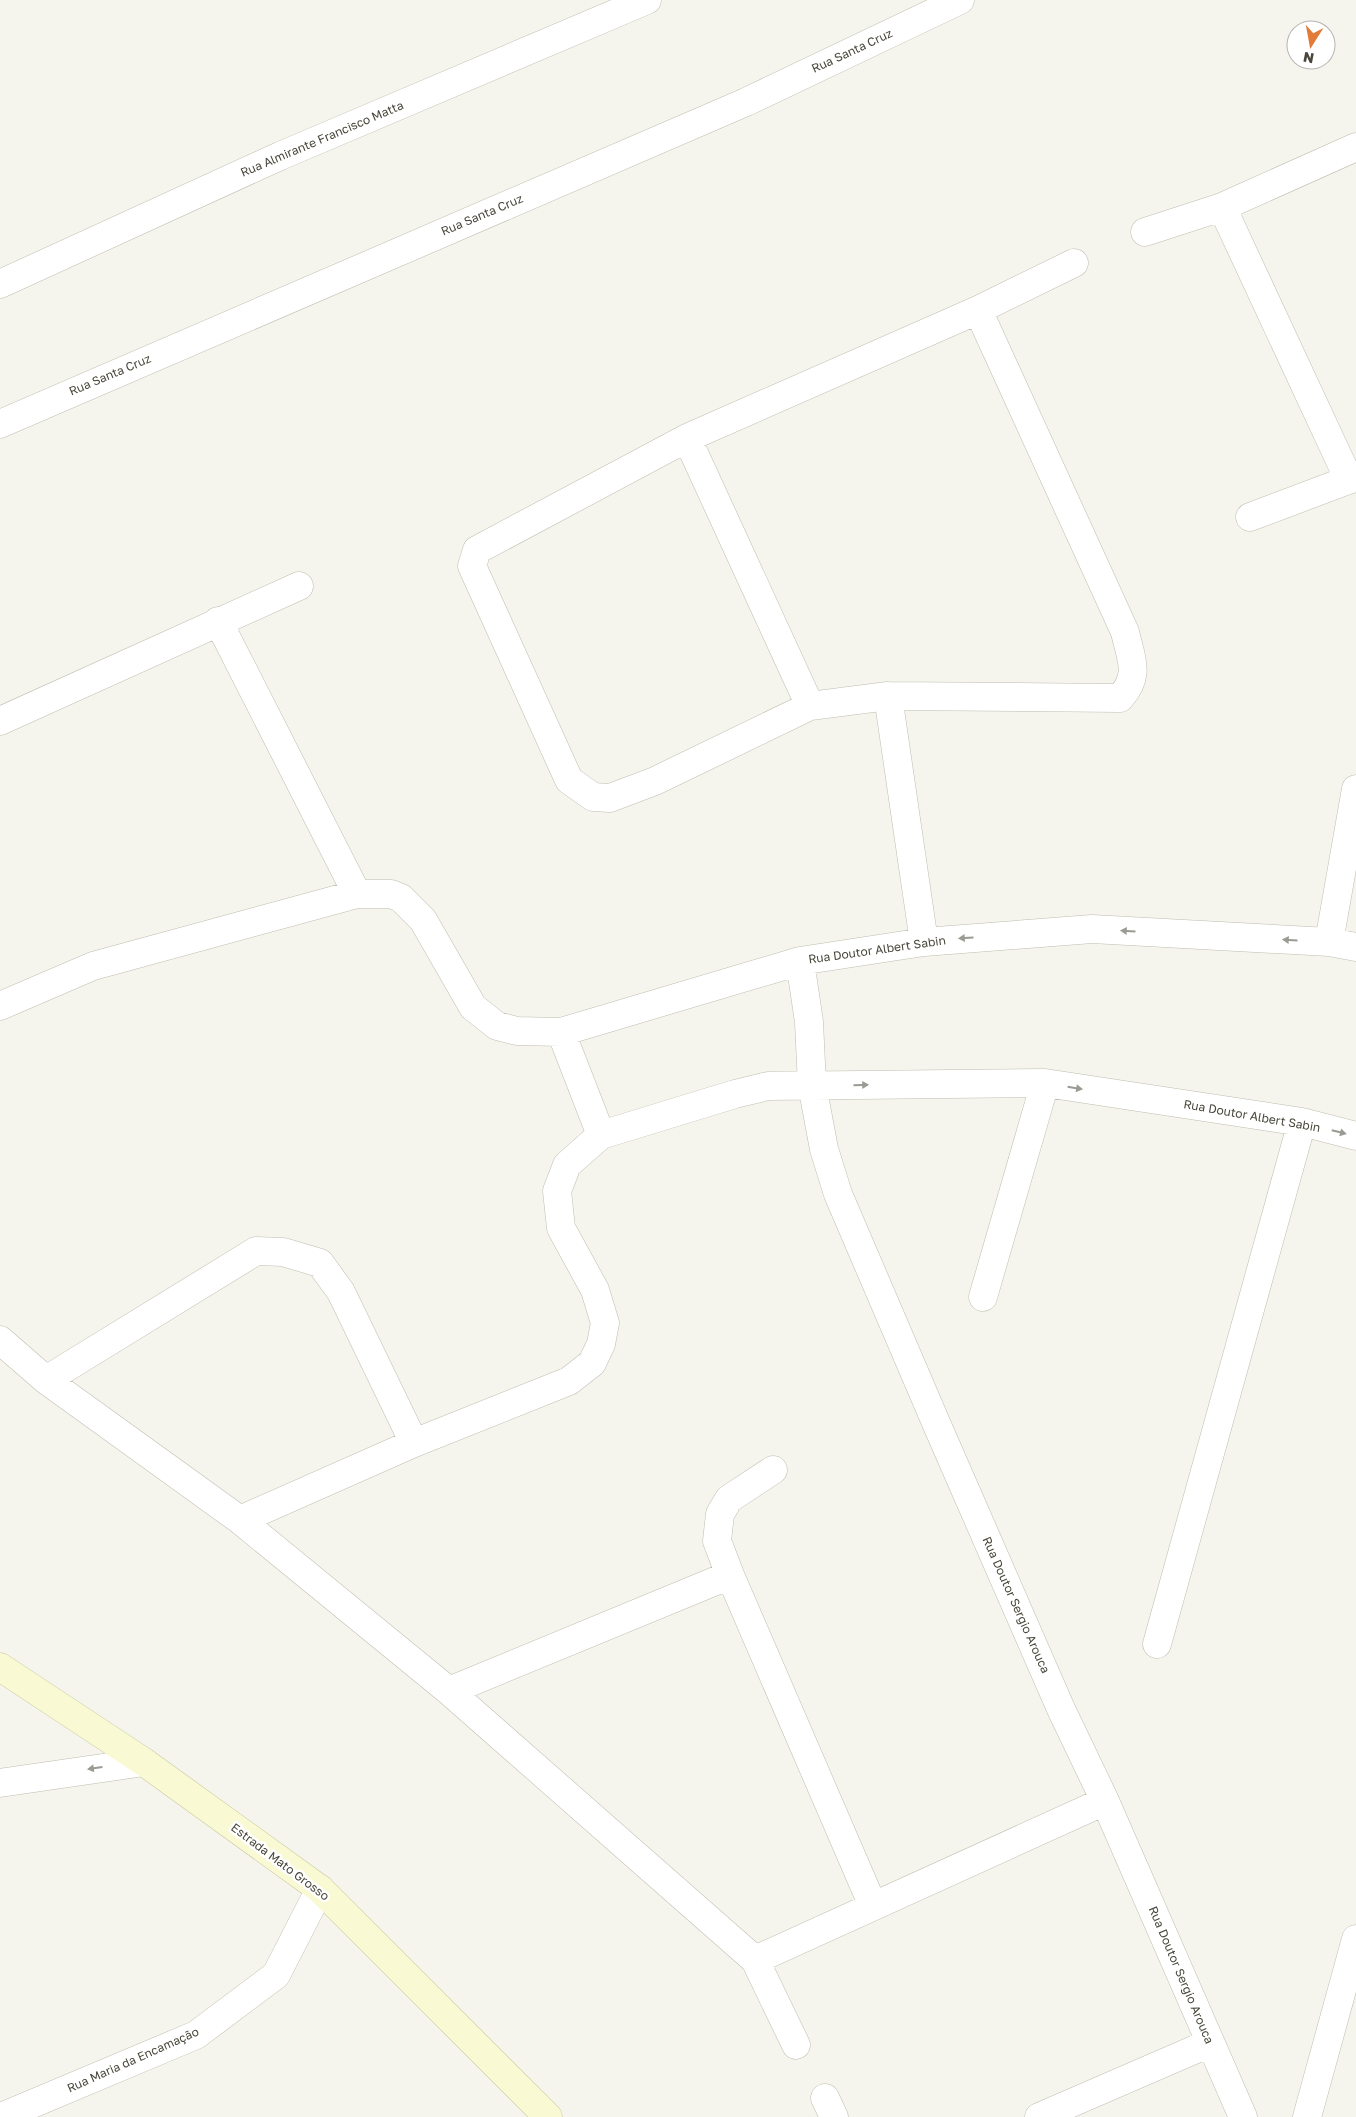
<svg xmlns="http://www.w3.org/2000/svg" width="1356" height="2117" viewBox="0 0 1356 2117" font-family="'Golos Text',sans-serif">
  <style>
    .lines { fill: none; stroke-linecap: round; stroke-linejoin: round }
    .street-casing { stroke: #bfbeb0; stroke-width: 29 }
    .secondary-casing { stroke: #c6c59b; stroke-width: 29 }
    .street { stroke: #fff; stroke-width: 28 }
    .secondary { stroke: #f9f9d3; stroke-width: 28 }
    .oneway { fill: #9b9a93 }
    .labels { text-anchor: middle; stroke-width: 5; stroke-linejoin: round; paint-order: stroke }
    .street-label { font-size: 12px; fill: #49473b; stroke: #fff }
  </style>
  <rect width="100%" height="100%" fill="#f5f4ed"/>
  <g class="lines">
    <g class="street-casing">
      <path id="street" d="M 1222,207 L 1349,480
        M 1145,232 L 1222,207 L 1356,147
        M 0,284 L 280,156 L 647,0
        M 0,424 L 746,102 L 960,0
        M 687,438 L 477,550 L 472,566 L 569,780 L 593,797 L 610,798 L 655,781 L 810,706
        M 1250,517 L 1356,477
        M 218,621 L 357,894
        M 888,696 L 810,706 L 687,438 L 978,310 L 1074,263
        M 0,721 L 299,586
        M 924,942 L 888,696 L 1120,698 C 1141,675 1131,659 1125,632 L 978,310
        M 1329,942 L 1356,789
        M 800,961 L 809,1022 L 812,1085 L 824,1149 L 838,1194 L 937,1425 L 1061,1709 L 1105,1801 L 1243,2117
        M 0,1006 L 93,966 L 357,894 L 391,894 L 401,898 L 423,920 L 473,1007 L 497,1026 L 517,1031 L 561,1032 L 800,961 L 924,942 L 1092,929 L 1329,942 L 1356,947
        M 561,1032 L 601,1135
        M 983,1297 L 1045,1083
        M 0,1340 L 46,1380 L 240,1520 L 414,1443 L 569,1381 L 592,1363 L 601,1344 L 605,1323 L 595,1290 L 561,1228 L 557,1191 L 567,1165 L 601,1135 L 735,1094 L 768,1086 L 1045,1083 L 1302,1122 L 1356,1136
        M 46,1380 L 256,1251 L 283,1252 L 320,1263 L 341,1292 L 414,1443
        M 773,1470 L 729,1499 L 720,1514 L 717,1541 L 730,1575 L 873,1906
        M 240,1520 L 449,1691 L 755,1960 L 1105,1801
        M 1157,1644 L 1302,1122
        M 449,1691 L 730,1575
        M 0,1783 L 144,1762
        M 755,1960 L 796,2045
        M 825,2098 L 834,2117
        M 1,2117 L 196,2035 L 276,1975 L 320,1889
        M 1039,2117 L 1210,2043
        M 1307,2117 L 1356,1939"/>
    </g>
    <g class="secondary-casing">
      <path id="secondary" d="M 0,1667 L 144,1762 L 320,1889 L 548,2117"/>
    </g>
    <use href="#street" class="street"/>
    <use href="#secondary" class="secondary"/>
  </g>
  <defs><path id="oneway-solid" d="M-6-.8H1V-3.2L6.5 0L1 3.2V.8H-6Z" transform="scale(1.25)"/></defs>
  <g class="oneway">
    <use href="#oneway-solid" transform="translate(1128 931) rotate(-177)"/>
    <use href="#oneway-solid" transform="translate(966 938) rotate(176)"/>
    <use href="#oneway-solid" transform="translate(1290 940) rotate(-177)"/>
    <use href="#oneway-solid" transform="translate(861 1085) rotate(-1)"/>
    <use href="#oneway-solid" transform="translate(1075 1088) rotate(9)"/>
    <use href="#oneway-solid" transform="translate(1339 1132) rotate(14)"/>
    <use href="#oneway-solid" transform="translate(95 1768) rotate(172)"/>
  </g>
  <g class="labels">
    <g class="street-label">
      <text transform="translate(852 51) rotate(-25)" y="4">Rua Santa Cruz</text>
      <text transform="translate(322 139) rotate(-23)" y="4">Rua Almirante Francisco Matta</text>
      <text transform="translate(482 215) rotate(-23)" y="4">Rua Santa Cruz</text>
      <text transform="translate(110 375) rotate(-23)" y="4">Rua Santa Cruz</text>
      <text transform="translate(877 950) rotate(-8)" y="4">Rua Doutor Albert Sabin</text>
      <text transform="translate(1252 1116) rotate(10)" y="4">Rua Doutor Albert Sabin</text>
      <text transform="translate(1016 1605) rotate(66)" y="4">Rua Doutor Sergio Arouca</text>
      <text transform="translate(280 1862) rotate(37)" y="4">Estrada Mato Grosso</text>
      <text transform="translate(1181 1975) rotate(67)" y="4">Rua Doutor Sergio Arouca</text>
      <text transform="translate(133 2060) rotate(-24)" y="4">Rua Maria da Encamação</text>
    </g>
  </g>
  <g transform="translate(1311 45) rotate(191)"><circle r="24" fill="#ffffff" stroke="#b6b5b1"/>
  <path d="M0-4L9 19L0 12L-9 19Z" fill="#e17b37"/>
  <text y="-8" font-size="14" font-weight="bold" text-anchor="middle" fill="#49473b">N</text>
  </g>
</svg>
